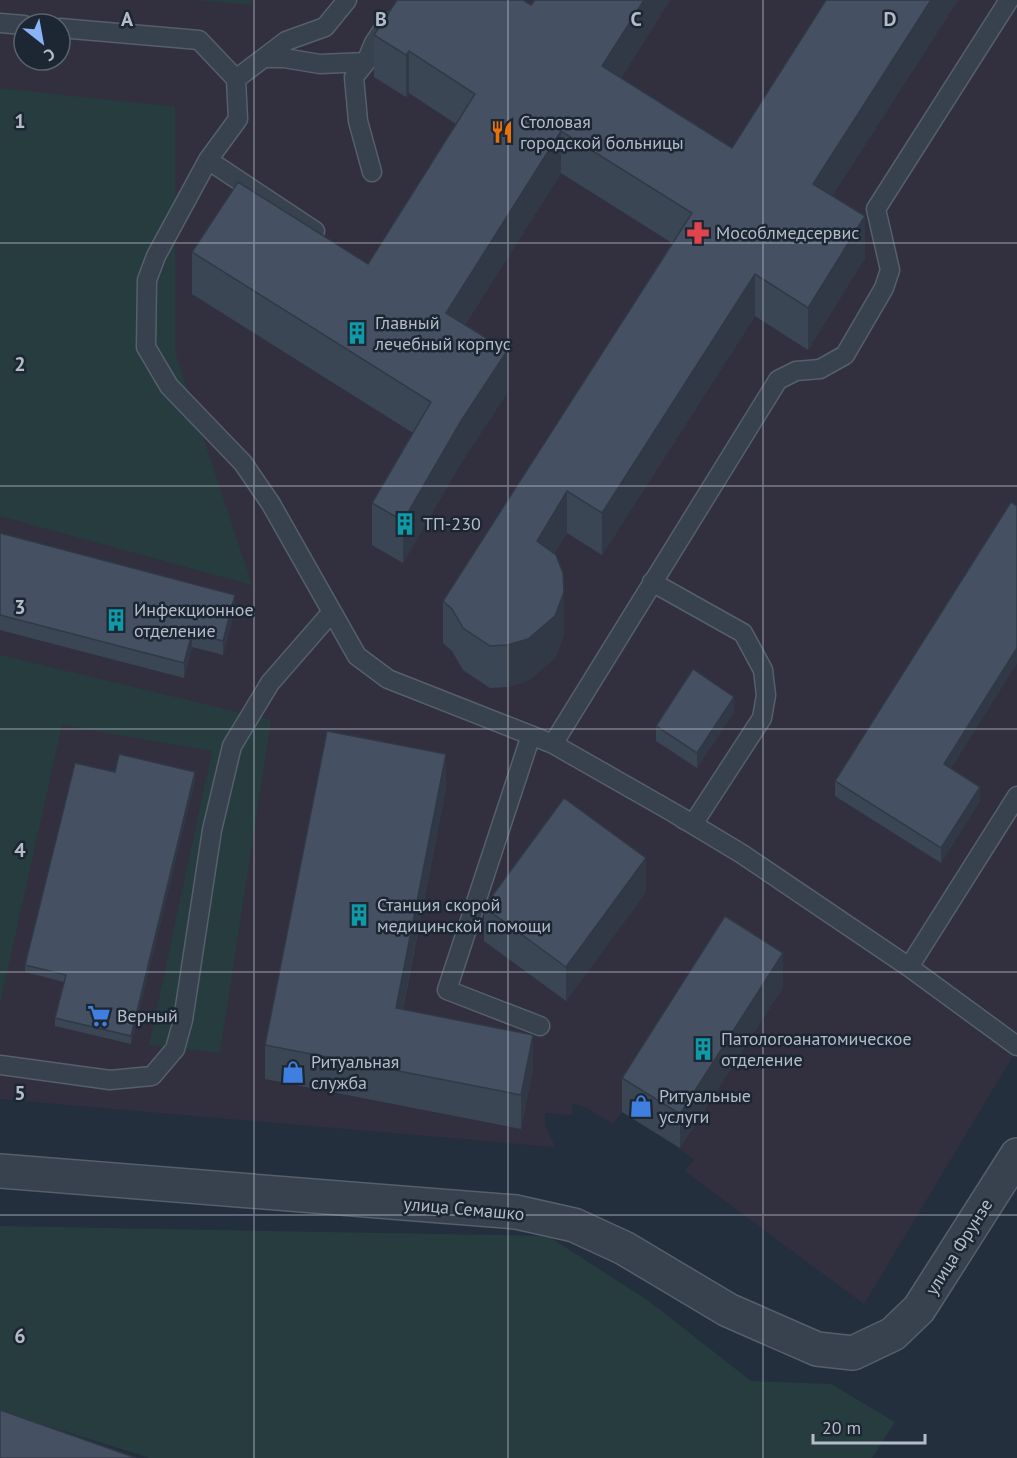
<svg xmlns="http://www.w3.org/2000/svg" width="1017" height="1458" viewBox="0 0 1017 1458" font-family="'PT Sans',sans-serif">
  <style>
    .medical { fill: #32303f; fill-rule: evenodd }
    .green { fill: #263c3f }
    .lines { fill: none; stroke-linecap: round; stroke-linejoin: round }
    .service-casing { stroke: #565f6c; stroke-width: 21 }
    .tertiary-casing { stroke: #565f6c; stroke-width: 36 }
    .service { stroke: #38414e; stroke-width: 18 }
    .tertiary { stroke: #38414e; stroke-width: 33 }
    .wall { fill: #3b4654 }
    .shaded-wall { fill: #303945 }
    .building { fill: #455162; stroke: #303945; stroke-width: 1.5 }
    .grid { fill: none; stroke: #b4bcc9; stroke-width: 1.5; stroke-opacity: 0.55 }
    .labels { text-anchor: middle; stroke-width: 5; stroke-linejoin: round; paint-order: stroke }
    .poi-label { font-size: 18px; fill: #b4bcc9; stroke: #1d2633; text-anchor: start }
    .street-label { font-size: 18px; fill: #b4bcc9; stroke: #1d2633 }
    .grid-label { font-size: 20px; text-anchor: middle; font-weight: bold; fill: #b4bcc9; stroke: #1d2633; stroke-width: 5; stroke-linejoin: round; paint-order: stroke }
  </style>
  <rect width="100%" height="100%" fill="#242f3e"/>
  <path class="medical" d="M 0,0 L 1017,0 L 1017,1049 L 864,1304 L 685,1171 L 694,1160 L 680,1149 L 622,1112 L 613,1124 L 587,1108 L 572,1103 L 572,1115 L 545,1113 L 545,1124 L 555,1147 L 0,1099 ZM 24,24 L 60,24 L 60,60 L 24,60 Z"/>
  <path class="green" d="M 194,0 L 252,0 L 252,5 Z
    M 0,88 L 175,107 L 175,352 L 252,585 L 0,516 Z
    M 0,655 L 271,720 L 220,1053 L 149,1045 L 212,751 L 62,725 L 0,1004 Z
    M 0,1226 L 548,1236 L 650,1302 L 751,1381 L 831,1384 L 895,1422 L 872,1458 L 150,1458 L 0,1411 Z"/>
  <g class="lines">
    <g class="service-casing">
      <path id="service" d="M 0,23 L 24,25
        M 60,28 L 199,40 L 236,79 L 238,119 L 208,160 L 156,256 L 147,280 L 146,347 L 169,386 L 243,463 L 271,504 L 357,656 L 388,679 L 553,744 L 674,813 L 742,854 L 909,967 L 1017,1046
        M 264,58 L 284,58 L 320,64 L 366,62 L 374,43 L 388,22
        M 366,62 L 354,77 L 358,121 L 372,172
        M 236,79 L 286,41 L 325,27 L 347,0
        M 208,160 L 315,231
        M 652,582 L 743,633 L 763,670 L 766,695 L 762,718 L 693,824 L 683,819
        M 531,735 L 447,990 L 540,1026
        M 553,744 L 778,380 L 796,371 L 820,369 L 845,355 L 884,288 L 890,270 L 876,209 L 1009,0
        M 909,967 L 1017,796
        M 0,1065 L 110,1080 L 152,1076 L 175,1049 L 183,1020 L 212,830 L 232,746 L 270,683 L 331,613"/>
    </g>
    <g class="tertiary-casing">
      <path id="tertiary" d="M 0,1171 L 516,1212 L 574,1225 L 624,1248 L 728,1310 L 817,1349 L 853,1353 L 893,1334 L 919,1309 L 1017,1155"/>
    </g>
    <use href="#service" class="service"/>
    <use href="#tertiary" class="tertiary"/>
  </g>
  <path class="wall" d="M 670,0 L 621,78 L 732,148 L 826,0 L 958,0 L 832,196 L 865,258 L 808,350 L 755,316 L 602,555 L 567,533 L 554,554 L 564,634 L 555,658 L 528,681 L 507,687 L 490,688 L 463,670 L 452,651 L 443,643 L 443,601 L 672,243 L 561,173 L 465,325 L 507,393 L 461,463 L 403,563 L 372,545 L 372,503 L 413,433 L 192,294 L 192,252 L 368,264 L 456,124 L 409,93 L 406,97 L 374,77 L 374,35 L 531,5 Z
    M 0,533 L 235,610 L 223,655 L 192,647 L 184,678 L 0,630 Z
    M 1017,663 L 951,768 L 980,801 L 941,863 L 835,796 L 835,781 Z
    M 734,712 L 697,768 L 656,741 L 656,726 Z
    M 115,772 L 195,780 L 131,1044 L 55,1026 L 55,1018 L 64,982 L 25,972 L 25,965 Z
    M 446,788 L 403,1009 L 533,1069 L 521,1129 L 265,1079 L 265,1045 Z
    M 646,892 L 566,1001 L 484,941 L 484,907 Z
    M 783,987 L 680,1148 L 622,1112 L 622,1078 Z"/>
  <path class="shaded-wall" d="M 644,0 L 670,0 L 602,109 L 602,66 Z
    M 931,0 L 958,0 L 813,226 L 813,184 Z
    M 409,51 L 409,93 L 406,97 L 406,55 Z
    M 561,131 L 561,173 L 446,355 L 446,313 Z
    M 865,216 L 865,258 L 808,350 L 808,308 Z
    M 755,274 L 755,316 L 602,555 L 602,513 Z
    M 507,351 L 507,393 L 461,463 L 403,563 L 403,521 L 461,421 Z
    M 567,491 L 567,533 L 537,583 L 537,541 Z
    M 564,592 L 564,634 L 555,658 L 528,681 L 507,687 L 507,645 Z
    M 235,595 L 235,610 L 223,655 L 223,641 Z
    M 192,633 L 192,647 L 184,678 L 184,663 Z
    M 1017,648 L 1017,663 L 944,779 L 944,764 Z
    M 734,697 L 734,712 L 697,768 L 697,753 Z
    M 446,754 L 446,788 L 396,1042 L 396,1008 Z
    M 195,772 L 195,780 L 131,1044 L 131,1036 Z
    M 980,787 L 980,801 L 941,863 L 941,848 Z
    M 646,858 L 646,892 L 566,1001 L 566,967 Z
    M 783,953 L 783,987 L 680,1148 L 680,1114 Z
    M 533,1035 L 533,1069 L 521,1129 L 521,1095 Z"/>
  <path class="building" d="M 397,0 L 523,0 L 531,5 L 535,0 L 644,0 L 602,66 L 732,148 L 826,0 L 931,0 L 813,184 L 865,216 L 808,308 L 755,274 L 602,513 L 567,491 L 537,541 L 556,555 L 563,573 L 564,592 L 555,616 L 528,639 L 507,645 L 490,646 L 463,628 L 452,609 L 443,601 L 692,213 L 561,131 L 446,313 L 507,351 L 461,421 L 403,521 L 372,503 L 431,402 L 192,252 L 238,182 L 368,264 L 475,94 L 409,51 L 406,55 L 374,35 Z
    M 1011,502 L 1017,506 L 1017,648 L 944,764 L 980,787 L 941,848 L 835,781 Z
    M 0,533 L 235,595 L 223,641 L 192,633 L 184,663 L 0,615 Z
    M 693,669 L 734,697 L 697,753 L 656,726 Z
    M 327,731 L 446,754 L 396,1008 L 533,1035 L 521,1095 L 265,1045 Z
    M 119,754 L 195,772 L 131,1036 L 55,1018 L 66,975 L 25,965 L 75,763 L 115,772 Z
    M 564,798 L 646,858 L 566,967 L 484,907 Z
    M 725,916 L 783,953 L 680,1114 L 622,1078 Z
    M 0,1410 L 136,1458 L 0,1458 Z"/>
  <path class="grid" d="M 254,0 L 254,1458M 508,0 L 508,1458M 763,0 L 763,1458M 0,243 L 1017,243M 0,486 L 1017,486M 0,729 L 1017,729M 0,972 L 1017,972M 0,1215 L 1017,1215"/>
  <defs>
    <g id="restaurant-bare" transform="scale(1.8)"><path d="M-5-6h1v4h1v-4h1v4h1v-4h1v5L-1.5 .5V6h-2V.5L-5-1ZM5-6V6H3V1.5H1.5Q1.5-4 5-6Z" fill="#e8710a" stroke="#1d2633" stroke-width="2.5" paint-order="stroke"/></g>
    <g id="pharmacy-bare" transform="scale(1.8)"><path d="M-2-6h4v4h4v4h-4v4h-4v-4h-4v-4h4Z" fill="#e0444e" stroke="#1d2633" stroke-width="2.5" paint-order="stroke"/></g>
    <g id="building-bare" transform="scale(1.8)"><path d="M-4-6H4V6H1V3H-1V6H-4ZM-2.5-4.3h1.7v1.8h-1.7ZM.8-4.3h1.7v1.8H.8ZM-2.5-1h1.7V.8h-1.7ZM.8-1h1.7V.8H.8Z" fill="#0f9aa8" stroke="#1d2633" stroke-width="2.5" paint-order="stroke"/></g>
    <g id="supermarket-bare" transform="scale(1.8)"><path d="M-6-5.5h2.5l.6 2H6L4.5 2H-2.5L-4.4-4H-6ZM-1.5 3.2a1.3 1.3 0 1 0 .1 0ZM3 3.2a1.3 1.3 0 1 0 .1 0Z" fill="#3f7fe0" stroke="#1d2633" stroke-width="2.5" paint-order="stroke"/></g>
    <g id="shop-bare" transform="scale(1.8)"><path d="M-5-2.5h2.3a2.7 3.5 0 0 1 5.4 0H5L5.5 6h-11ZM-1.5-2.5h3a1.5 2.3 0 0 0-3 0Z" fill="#3f7fe0" stroke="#1d2633" stroke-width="2.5" paint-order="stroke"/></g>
  </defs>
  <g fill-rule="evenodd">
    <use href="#restaurant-bare" x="502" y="132"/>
    <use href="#pharmacy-bare" x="698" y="233"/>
    <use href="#building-bare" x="357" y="333"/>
    <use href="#building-bare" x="405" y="524"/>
    <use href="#building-bare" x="116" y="620"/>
    <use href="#building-bare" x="359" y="915"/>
    <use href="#supermarket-bare" x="99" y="1016"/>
    <use href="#building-bare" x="703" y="1049"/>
    <use href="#shop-bare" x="293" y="1072"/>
    <use href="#shop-bare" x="641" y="1106"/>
  </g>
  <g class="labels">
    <g class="poi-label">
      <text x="520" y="128">Столовая<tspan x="520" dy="21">городской больницы</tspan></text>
      <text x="716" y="239">Мособлмедсервис</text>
      <text x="375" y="329">Главный<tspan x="375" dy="21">лечебный корпус</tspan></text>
      <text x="423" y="530">ТП-230</text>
      <text x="134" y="616">Инфекционное<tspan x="134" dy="21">отделение</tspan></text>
      <text x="377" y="911">Станция скорой<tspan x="377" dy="21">медицинской помощи</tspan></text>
      <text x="117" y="1022">Верный</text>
      <text x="721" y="1045">Патологоанатомическое<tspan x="721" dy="21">отделение</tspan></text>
      <text x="311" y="1068">Ритуальная<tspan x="311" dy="21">служба</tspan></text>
      <text x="659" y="1102">Ритуальные<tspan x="659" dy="21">услуги</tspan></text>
    </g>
    <g class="street-label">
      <text transform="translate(464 1209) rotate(5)" y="6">улица Семашко</text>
      <text transform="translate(959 1247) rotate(-58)" y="6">улица Фрунзе</text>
    </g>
  </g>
  <g class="grid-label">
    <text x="127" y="26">A</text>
    <text x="381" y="26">B</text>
    <text x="636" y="26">C</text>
    <text x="890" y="26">D</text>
    <text x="20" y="128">1</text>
    <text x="20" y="371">2</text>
    <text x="20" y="614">3</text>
    <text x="20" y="857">4</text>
    <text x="20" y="1100">5</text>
    <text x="20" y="1343">6</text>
  </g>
  <g transform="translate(42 42) rotate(149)"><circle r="28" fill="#1d2633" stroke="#59626f" stroke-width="1.5"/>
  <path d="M0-4.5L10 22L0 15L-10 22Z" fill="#8ab4f8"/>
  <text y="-9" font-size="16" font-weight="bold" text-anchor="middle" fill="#b4bcc9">С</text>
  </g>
  <path d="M813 1434v9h112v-9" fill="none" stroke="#b4bcc9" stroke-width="3"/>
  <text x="822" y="1434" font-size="18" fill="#b4bcc9" stroke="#1d2633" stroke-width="4.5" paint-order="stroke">20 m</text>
</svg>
